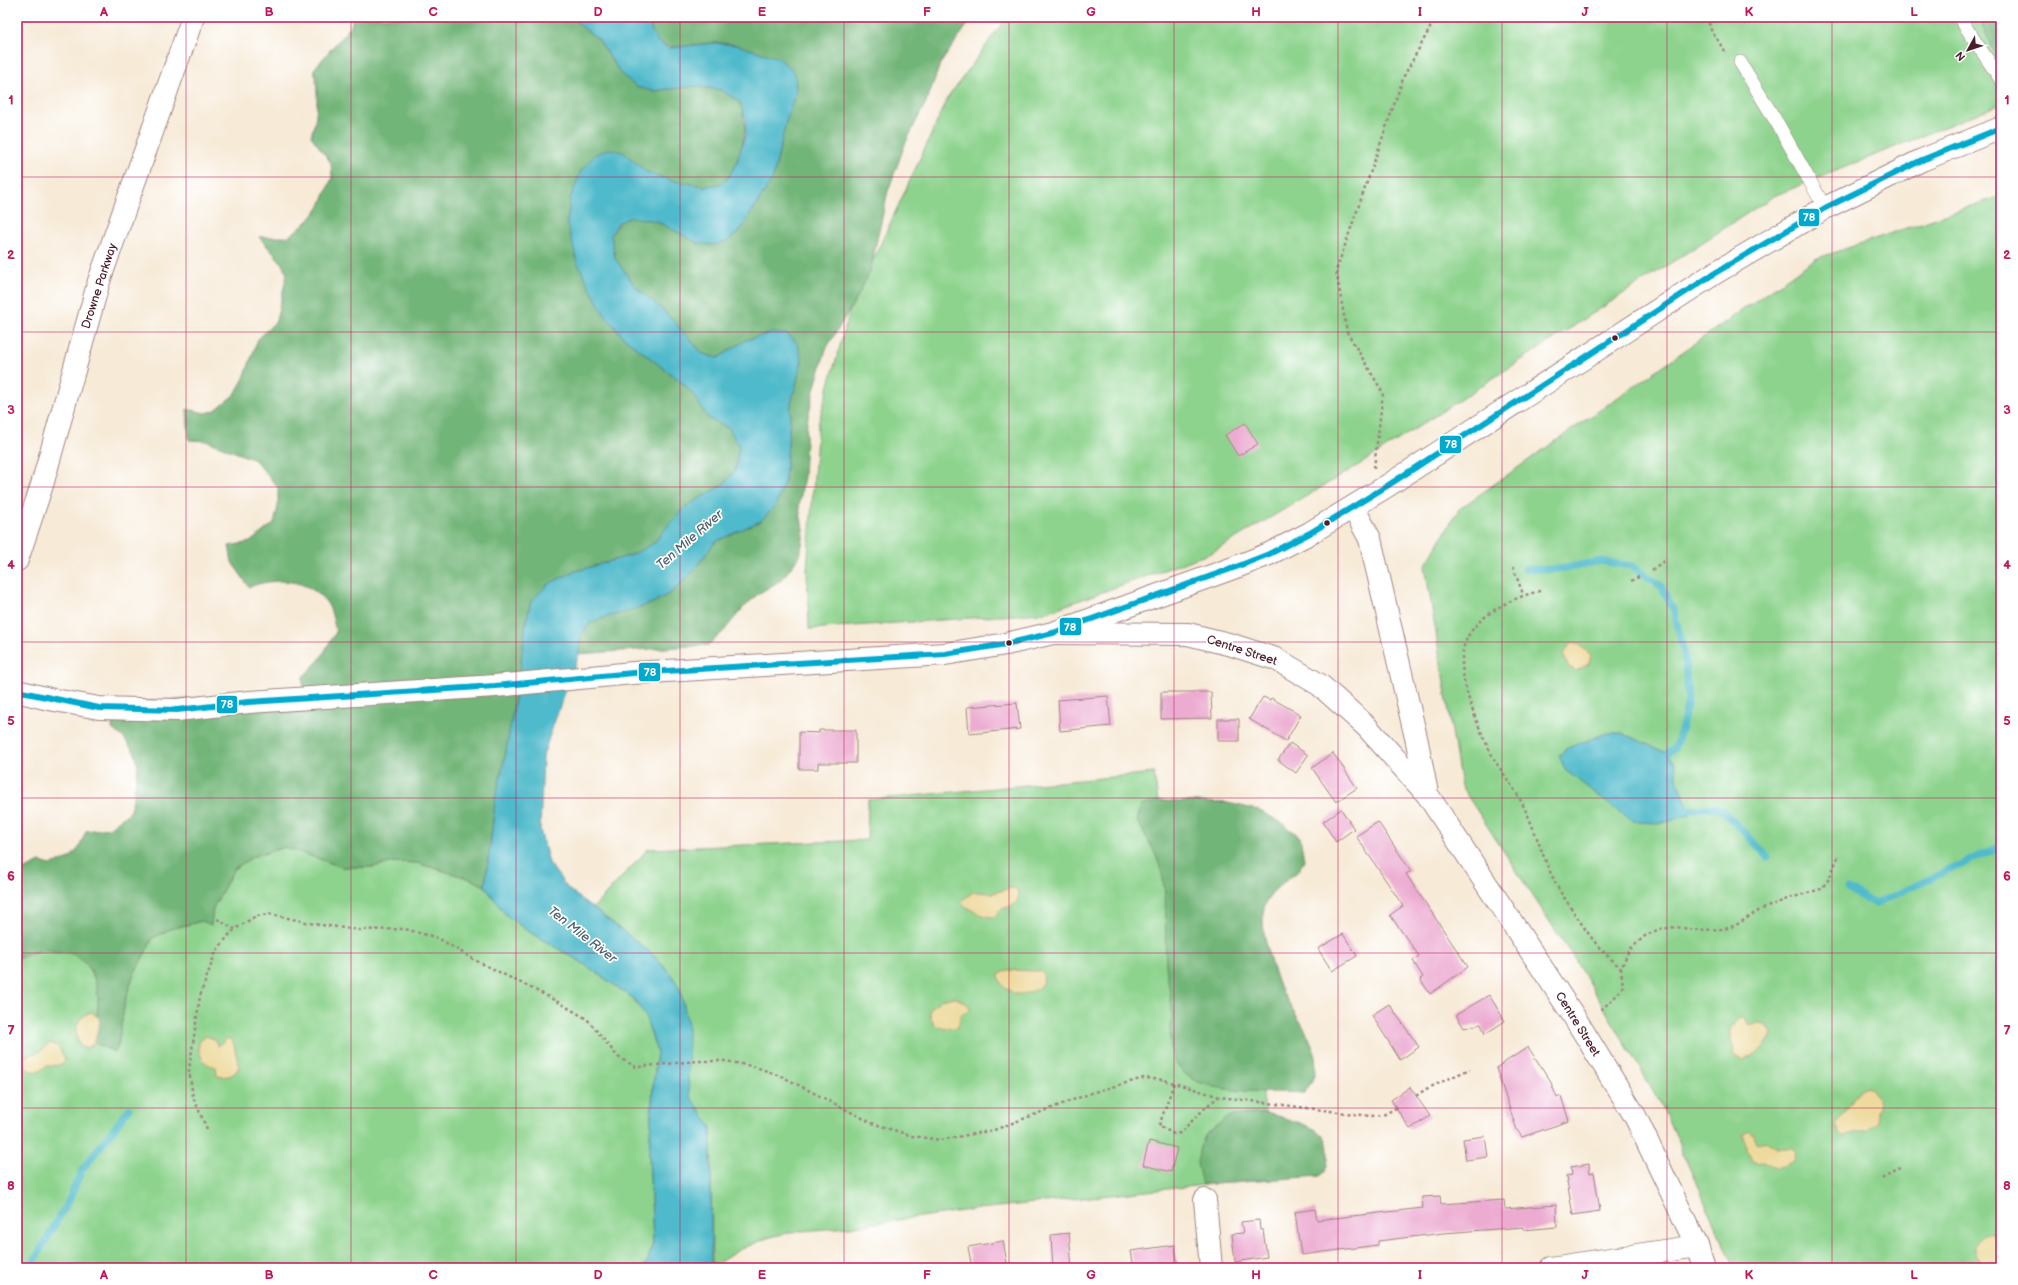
<svg xmlns="http://www.w3.org/2000/svg" width="2018" height="1285" viewBox="0 0 2018 1285" font-family="'Balsamiq Sans',sans-serif">
  <style>
    .green { fill: #8dd38d; stroke: #6c795c }
    .forest { fill: #72b578; stroke: #5e6a52 }
    .sand { fill: #eeda9e; stroke: #9c7c64 }
    .water { fill: #4fbacb; stroke: #4c6c7b }
    .lines { fill: none; stroke-linecap: round; stroke-linejoin: round }
    .stream { stroke: #4fbacb; stroke-width: 7 }
    .building { fill: #ecacd1 }
    .lane-casing { stroke: #a08481; stroke-width: 14 }
    .street-casing { stroke: #a08481; stroke-width: 24 }
    .secondary-casing { stroke: #a08481; stroke-width: 24 }
    .primary-casing { stroke: #a08481; stroke-width: 24 }
    .path { stroke: #a08481; stroke-width: 2.5; stroke-dasharray: 3 3; stroke-linecap: butt }
    .lane { stroke: #fff; stroke-width: 13 }
    .street { stroke: #fff; stroke-width: 22 }
    .secondary { stroke: #fff; stroke-width: 22 }
    .primary { stroke: #fff; stroke-width: 22 }
    .bus-1-casing { stroke: #fff; stroke-width: 9 }
    .bus-1 { stroke: #00a9ce; stroke-width: 6 }
    .grid { fill: none; stroke: #c2185b; stroke-width: 1; stroke-opacity: 0.55 }
    .bus-dot { fill: #4a1f2b; stroke: #fff; stroke-width: 1.5 }
    .labels { text-anchor: middle; stroke-width: 3.5; stroke-linejoin: round; paint-order: stroke }
    .street-label { font-size: 12px; fill: #4a1f2b; stroke: #fff }
    .water-label { font-size: 13px; font-style: italic; fill: #4c5d6b; stroke: #fff }
    .line-badge { stroke: #fff; stroke-width: 1.5 }
    .badge-label { font-size: 11px; text-anchor: middle; font-weight: bold; fill: #fff }
    .neatline { fill: none; stroke: #c2185b; stroke-width: 1.5 }
    .grid-label { font-size: 13px; text-anchor: middle; font-weight: bold; fill: #c2185b }
  </style>
  <rect width="100%" height="100%" fill="#fff"/>
  <filter id="ink" filterUnits="userSpaceOnUse"><feTurbulence type="fractalNoise" baseFrequency=".025" numOctaves="2"/><feDisplacementMap in="SourceGraphic" scale="8" xChannelSelector="R" yChannelSelector="G"/><feConvolveMatrix kernelMatrix="1 2 1 2 8 2 1 2 1" color-interpolation-filters="sRGB"/></filter>
  <filter id="wash" filterUnits="userSpaceOnUse"><feTurbulence type="fractalNoise" baseFrequency=".012" numOctaves="4" result="noise"/><feDisplacementMap in="SourceGraphic" scale="16" xChannelSelector="R" yChannelSelector="G"/><feGaussianBlur stdDeviation="0.9" result="paint"/><feColorMatrix in="noise" values="0 0 0 0 0 0 0 0 0 0 0 0 0 0 0 0 0 1.4 0 .05"/><feComposite in="paint" operator="in"/></filter>
  <g filter="url(#wash)">
    <rect width="100%" height="100%" fill="#f7ead7"/>
    <path class="green" d="M 1007,17 L 2001,17 L 2001,104 L 1774,196 L 1367,460 L 1211,553 L 1044,613 L 809,629 L 807,569 L 818,424 L 850,310 L 949,96 Z
      M 2001,196 L 2001,1268 L 1734,1268 L 1661,1104 L 1584,974 L 1461,786 L 1425,566 L 1459,509 L 1815,259 Z
      M 1154,773 L 1158,801 L 1228,803 L 1273,1180 L 1213,1184 L 970,1210 L 849,1227 L 790,1232 L 767,1238 L 737,1251 L 712,1267 L 711,1126 L 690,1096 L 673,976 L 650,952 L 593,908 L 648,849 L 867,840 L 868,800 Z
      M 285,847 L 342,867 L 373,867 L 394,862 L 417,863 L 468,878 L 485,886 L 505,914 L 526,930 L 581,962 L 633,998 L 645,1015 L 657,1052 L 653,1087 L 649,1153 L 653,1243 L 648,1260 L 643,1268 L 17,1268 L 17,959 L 43,949 L 72,953 L 86,963 L 96,982 L 99,1005 L 95,1028 L 97,1043 L 115,1052 L 118,1046 L 125,1001 L 133,976 L 153,938 L 170,929 L 202,921 L 211,924 L 213,908 L 234,869 L 252,857 Z"/>
    <path class="forest" d="M 353,17 L 573,17 L 575,21 L 599,40 L 621,74 L 652,91 L 696,86 L 721,90 L 740,102 C 746,122 746,131 740,152 C 737,163 731,177 721,183 C 709,191 659,179 647,172 C 638,167 630,159 623,152 L 596,154 L 623,337 L 684,384 L 693,394 L 708,418 L 729,428 L 739,447 L 735,471 L 724,484 L 687,506 L 670,523 L 654,543 L 632,555 L 573,572 L 531,601 L 526,622 L 520,670 L 517,675 L 518,682 L 505,757 L 496,796 L 485,886 L 468,878 L 417,863 L 394,862 L 373,867 L 342,867 L 285,847 L 252,857 L 234,869 L 213,908 L 211,925 L 202,921 L 170,929 L 153,938 L 133,976 L 125,1001 L 118,1046 L 115,1052 L 90,1041 C 101,1014 105,969 73,954 C 68,951 60,952 55,951 C 43,949 27,951 17,959 L 17,873 L 40,862 L 51,865 L 70,858 L 79,848 L 86,831 L 109,828 L 131,811 L 138,767 L 135,753 L 123,737 L 112,729 L 115,703 L 303,693 L 303,677 L 320,659 L 336,632 C 334,623 332,611 327,603 C 308,578 276,577 249,587 L 232,562 L 229,546 L 250,542 L 274,523 L 278,507 L 278,488 L 255,460 L 207,441 L 189,440 L 187,409 L 205,413 L 214,411 L 235,394 L 244,378 L 258,339 L 276,321 L 287,274 L 281,262 L 259,237 L 288,237 L 308,221 L 319,208 L 332,178 L 331,163 L 311,136 C 318,115 319,91 314,69 L 351,26 Z
      M 651,17 L 973,17 L 940,64 L 928,98 L 905,144 L 888,191 L 870,271 L 859,294 L 826,349 L 814,390 L 807,422 L 804,476 L 799,507 L 804,534 L 800,556 L 781,580 L 758,594 L 742,609 L 723,632 L 708,645 L 579,654 L 581,635 L 591,622 L 650,604 L 690,575 L 715,542 L 762,520 L 785,480 L 791,404 L 802,361 L 797,343 L 787,334 L 771,333 L 746,340 L 718,358 L 703,354 L 667,314 L 635,286 L 615,258 L 611,235 C 616,227 621,218 631,217 C 651,215 681,234 698,243 L 740,231 L 773,178 L 786,122 L 737,45 C 729,44 721,42 713,43 C 686,44 648,60 651,17 Z
      M 1979,17 L 2001,17 L 2001,70 Z
      M 1158,801 L 1228,803 L 1258,810 L 1284,824 L 1300,837 L 1304,860 C 1302,864 1299,870 1296,873 C 1282,884 1264,894 1263,915 C 1262,935 1272,973 1282,991 C 1298,1023 1334,1057 1304,1093 C 1273,1091 1214,1095 1188,1076 C 1180,1070 1175,1064 1172,1054 C 1168,1042 1172,1028 1172,1015 C 1172,998 1167,981 1166,964 C 1164,935 1168,907 1163,879 C 1159,857 1148,839 1137,821 L 1141,806 Z
      M 1265,1113 C 1280,1117 1312,1124 1322,1135 C 1328,1141 1328,1148 1328,1155 C 1328,1165 1327,1171 1319,1176 L 1202,1185 L 1197,1163 L 1200,1147 L 1206,1134 L 1230,1116 Z"/>
    <path class="sand" d="M 1572,642 L 1577,643 L 1591,655 L 1589,664 L 1576,671 L 1568,666 L 1563,654 Z
      M 1011,888 L 1015,888 L 1019,893 C 1019,905 1010,907 1001,909 L 995,917 C 986,918 965,909 961,901 L 973,892 L 993,893 Z
      M 1007,970 L 1039,971 L 1043,973 C 1047,989 1027,995 1014,994 C 1008,988 998,985 999,975 Z
      M 954,997 L 966,1003 L 971,1009 L 961,1015 L 958,1027 C 945,1031 928,1028 930,1009 L 940,1000 Z
      M 91,1012 L 98,1017 L 100,1021 L 94,1044 L 86,1048 L 81,1047 C 72,1032 75,1019 91,1012 Z
      M 1740,1018 L 1744,1018 L 1750,1025 L 1757,1023 L 1766,1024 L 1772,1034 C 1771,1044 1752,1058 1743,1060 L 1734,1056 C 1732,1051 1730,1032 1731,1028 Z
      M 206,1036 L 214,1039 L 218,1046 L 227,1038 L 233,1041 L 239,1066 C 237,1076 225,1078 217,1076 L 216,1067 C 204,1066 197,1054 199,1042 Z
      M 49,1043 C 60,1044 60,1051 65,1059 L 62,1065 L 47,1066 L 37,1072 L 28,1070 L 22,1062 L 24,1057 L 41,1051 Z
      M 1867,1086 L 1872,1088 L 1878,1098 L 1879,1105 L 1876,1113 L 1877,1123 L 1868,1130 L 1843,1136 L 1839,1133 L 1835,1124 C 1838,1118 1843,1115 1847,1109 C 1854,1100 1855,1090 1867,1086 Z
      M 1748,1130 L 1753,1134 L 1758,1144 L 1766,1141 L 1777,1148 L 1792,1148 L 1795,1151 L 1793,1161 L 1777,1169 L 1763,1161 L 1757,1163 L 1752,1161 L 1743,1137 L 1743,1133 Z
      M 1986,1233 L 1994,1234 L 2001,1243 L 2001,1268 C 1987,1265 1974,1262 1975,1245 Z"/>
    <path class="water" d="M 573,17 L 651,17 L 651,29 L 657,41 L 668,48 L 714,43 L 737,45 L 779,58 L 795,73 L 796,91 L 786,122 L 773,178 L 740,231 L 726,242 L 712,245 L 698,243 L 656,221 L 631,217 L 618,223 L 611,235 L 615,258 L 635,286 L 667,314 L 703,354 L 718,358 L 746,340 L 771,333 L 787,334 L 797,343 L 802,360 L 791,404 L 785,480 L 776,505 L 762,520 L 715,542 L 690,575 L 671,593 L 650,604 L 591,622 L 581,635 L 579,654 L 550,734 L 543,756 L 540,830 L 549,863 L 568,889 L 650,952 L 673,976 L 681,992 L 688,1025 L 688,1079 L 690,1096 L 711,1126 L 711,1268 L 643,1268 L 648,1260 L 653,1243 L 649,1153 L 653,1087 L 657,1052 L 645,1015 L 633,998 L 581,962 L 526,930 L 505,914 L 485,886 L 496,796 L 505,757 L 518,682 L 517,675 L 520,670 L 526,622 L 531,601 L 548,584 L 573,572 L 632,555 L 654,543 L 670,523 L 687,506 L 724,484 L 735,471 L 739,447 L 729,428 L 708,418 L 693,394 L 684,384 L 623,337 L 602,311 L 577,262 L 567,223 L 570,199 L 581,171 L 596,154 L 609,149 L 623,152 L 647,172 L 673,181 L 705,186 L 720,184 L 728,178 L 737,162 L 745,136 L 746,120 L 740,102 L 721,90 L 696,86 L 652,91 L 637,87 L 621,74 L 599,40 L 575,21 Z
      M 1607,733 L 1622,733 L 1667,753 L 1675,764 L 1678,783 L 1687,803 L 1689,815 L 1659,823 L 1638,822 L 1619,812 L 1565,770 L 1559,755 L 1567,748 Z"/>
    <g class="lines">
      <path class="stream" d="M 1525,569 L 1559,569 L 1601,561 L 1632,566 L 1661,586 L 1674,611 L 1685,657 L 1688,701 L 1681,731 L 1674,749 L 1667,753
        M 1688,810 L 1715,807 L 1724,812 L 1768,857
        M 1847,889 L 1875,904 L 2001,846
        M 30,1268 L 69,1200 L 82,1170 L 129,1109"/>
    </g>
    <g id="blocks">
      <path class="building" d="M 1245,423 L 1258,444 L 1238,456 L 1225,435 Z
        M 1161,692 L 1211,692 L 1212,718 L 1161,719 Z
        M 1108,696 L 1111,726 L 1060,731 L 1058,700 Z
        M 1263,697 L 1270,700 L 1271,698 L 1301,715 L 1286,741 L 1249,719 Z
        M 1017,703 L 1020,729 L 969,734 L 967,707 Z
        M 1218,719 L 1239,719 L 1239,741 L 1218,741 Z
        M 819,730 L 856,730 L 856,763 L 818,763 L 818,769 L 799,769 L 799,732 L 819,733 Z
        M 1290,743 L 1308,755 L 1296,773 L 1278,760 Z
        M 1333,753 L 1357,788 L 1336,802 L 1312,768 Z
        M 1341,809 L 1354,829 L 1336,842 L 1323,822 Z
        M 1378,822 L 1411,871 L 1406,874 L 1468,967 L 1430,994 L 1420,979 L 1423,977 L 1413,961 L 1419,956 L 1390,915 L 1403,906 L 1356,836 Z
        M 1343,934 L 1357,956 L 1332,971 L 1318,949 Z
        M 1489,995 L 1505,1021 L 1485,1034 L 1481,1024 L 1464,1028 L 1456,1015 Z
        M 1389,1004 L 1419,1047 L 1400,1060 L 1372,1015 Z
        M 1528,1047 L 1550,1080 L 1557,1098 L 1561,1096 L 1569,1121 L 1522,1137 L 1517,1130 L 1496,1068 Z
        M 1410,1087 L 1430,1116 L 1410,1129 L 1391,1100 Z
        M 1485,1136 L 1488,1157 L 1466,1160 L 1463,1139 Z
        M 1149,1141 L 1177,1148 L 1171,1172 L 1143,1165 Z
        M 1589,1164 L 1590,1173 L 1594,1172 L 1600,1211 L 1573,1215 L 1566,1176 L 1572,1175 L 1571,1167 Z
        M 1440,1196 L 1441,1204 L 1504,1200 L 1505,1209 L 1556,1205 L 1557,1227 L 1524,1230 L 1524,1227 L 1444,1233 L 1378,1241 L 1378,1245 L 1301,1255 L 1295,1212 L 1315,1209 L 1317,1220 L 1423,1208 L 1422,1197 Z
        M 1259,1220 L 1260,1230 L 1263,1230 L 1267,1257 L 1235,1262 L 1232,1234 L 1243,1233 L 1241,1222 Z
        M 1069,1233 L 1072,1268 L 1053,1268 L 1051,1235 Z
        M 1003,1241 L 1008,1268 L 972,1268 L 968,1247 Z
        M 1175,1245 L 1178,1268 L 1134,1268 L 1131,1251 Z"/>
    </g>
  </g>
  <g filter="url(#ink)">
    <use href="#blocks" fill-opacity="0" stroke="#a08481" stroke-width="1"/>
    <g class="lines">
      <g class="lane-casing">
        <path id="lane" d="M 1959,17 L 2001,80
          M 1740,62 L 1779,126 L 1825,208"/>
      </g>
      <g class="street-casing">
        <path id="street" d="M 17,560 L 42,485 L 99,281 L 193,17
          M 1205,1200 L 1211,1268
          M 1551,1268 L 1697,1246"/>
      </g>
      <g class="secondary-casing">
        <path id="secondary" d="M 1353,507 L 1370,539 L 1417,742 L 1427,793
          M 1055,633 L 1188,634 L 1232,645 L 1276,659 L 1320,685 L 1366,726 L 1427,794 L 1573,1015 L 1635,1116 L 1697,1246 L 1704,1268"/>
      </g>
      <g class="primary-casing">
        <path id="primary" d="M 17,691 L 49,699 L 99,708 L 177,710 L 249,702 L 495,686 L 633,673 L 945,654 L 1006,644 L 1053,633 L 1236,567 L 1269,554 L 1310,533 L 1387,486 L 1715,273 L 1825,208 L 1922,160 L 2001,128"/>
      </g>
      <path class="path" d="M 1707,17 L 1711,30 L 1726,53
        M 1374,468 L 1383,393 L 1347,332 L 1336,271 L 1404,76 L 1436,17
        M 1513,567 L 1523,594
        M 1652,570 L 1665,560
        M 1631,581 L 1641,576
        M 1540,591 C 1512,597 1469,618 1463,650 C 1457,680 1480,732 1494,759 C 1503,774 1515,789 1523,805 C 1538,835 1545,868 1563,896 C 1574,912 1585,930 1598,946 C 1605,954 1614,961 1621,969
        M 217,919 L 235,929
        M 1601,1010 L 1618,994 L 1623,986 L 1621,969 L 1629,950 L 1645,936 L 1659,929 L 1676,927 L 1697,930 L 1725,929 L 1736,925 L 1760,910 L 1787,899 L 1821,889 L 1829,879 L 1838,857
        M 1174,1083 L 1159,1126 L 1174,1134 L 1180,1133 L 1208,1105 L 1219,1097
        M 1416,1096 L 1426,1089 L 1470,1069
        M 207,1129 L 193,1097 L 189,1070 L 200,996 L 216,951 L 229,935 L 235,929 L 256,916 L 270,914 L 314,924 L 360,930 L 405,929 L 438,938 L 473,959 L 549,997 L 587,1019 L 618,1057 L 636,1067 L 697,1061 L 726,1061 L 756,1067 L 783,1077 L 872,1123 L 912,1136 L 941,1140 L 994,1130 L 1094,1092 L 1144,1078 L 1164,1080 L 1220,1097 L 1370,1116 L 1383,1115 L 1396,1108
        M 1883,1179 L 1902,1167"/>
      <use href="#lane" class="lane"/>
      <use href="#street" class="street"/>
      <use href="#secondary" class="secondary"/>
      <use href="#primary" class="primary"/>
      <g class="bus-1-casing">
        <path id="bus-1" d="M 17,691 L 99,708 L 177,710 L 249,702 L 495,686 L 633,673 L 945,654 L 1006,644 L 1053,633 L 1236,567 L 1269,554 L 1310,533 L 1387,486 L 1715,273 L 1825,208 L 1922,160 L 2001,128"/>
      </g>
      <use href="#bus-1" class="bus-1"/>
    </g>
  </g>
  <path class="grid" d="M 186,17 L 186,1268M 351,17 L 351,1268M 516,17 L 516,1268M 680,17 L 680,1268M 844,17 L 844,1268M 1009,17 L 1009,1268M 1174,17 L 1174,1268M 1338,17 L 1338,1268M 1502,17 L 1502,1268M 1667,17 L 1667,1268M 1832,17 L 1832,1268M 17,177 L 2001,177M 17,332 L 2001,332M 17,487 L 2001,487M 17,642 L 2001,642M 17,798 L 2001,798M 17,953 L 2001,953M 17,1108 L 2001,1108"/>
  <g class="bus-dot">
    <circle cx="1615" cy="338" r="3.5"/>
    <circle cx="1327" cy="523" r="3.5"/>
    <circle cx="1009" cy="643" r="3.5"/>
  </g>
  <g class="labels">
    <g class="street-label">
      <text transform="translate(99 286) rotate(-72)" y="4">Drowne Parkway</text>
      <text transform="translate(1242 650) rotate(18)" y="4">Centre Street</text>
      <text transform="translate(1578 1024) rotate(58)" y="4">Centre Street</text>
    </g>
    <g class="water-label">
      <text transform="translate(689 539) rotate(-41)" y="5">Ten Mile River</text>
      <text transform="translate(583 934) rotate(38)" y="5">Ten Mile River</text>
    </g>
  </g>
  <g class="line-badge">
    <rect x="1798" y="208" width="22" height="19" rx="4" fill="#00a9ce"/>
    <rect x="1439" y="435" width="23" height="19" rx="4" fill="#00a9ce"/>
    <rect x="1059" y="617" width="23" height="19" rx="4" fill="#00a9ce"/>
    <rect x="638" y="662" width="23" height="20" rx="4" fill="#00a9ce"/>
    <rect x="216" y="695" width="22" height="19" rx="4" fill="#00a9ce"/>
  </g>
  <g class="badge-label">
    <text x="1809" y="221">78</text>
    <text x="1451" y="448">78</text>
    <text x="1070" y="631">78</text>
    <text x="650" y="676">78</text>
    <text x="227" y="708">78</text>
  </g>
  <rect width="2018" height="1285" fill="none" stroke="#fff" stroke-width="44"/>
  <g transform="translate(1968 50) rotate(230)" stroke="#ffffff" stroke-width="3" paint-order="stroke">
  <path d="M0-3L7 15L0 10L-7 15Z" fill="#4a1f2b"/>
  <text y="-6" font-size="11" font-weight="bold" text-anchor="middle" fill="#4a1f2b">N</text>
  </g>
  <rect x="22" y="22" width="1974" height="1241" class="neatline"/>
  <g class="grid-label">
    <text x="104" y="16">A</text>
    <text x="269" y="16">B</text>
    <text x="433" y="16">C</text>
    <text x="598" y="16">D</text>
    <text x="762" y="16">E</text>
    <text x="927" y="16">F</text>
    <text x="1091" y="16">G</text>
    <text x="1256" y="16">H</text>
    <text x="1420" y="16">I</text>
    <text x="1585" y="16">J</text>
    <text x="1749" y="16">K</text>
    <text x="1914" y="16">L</text>
    <text x="11" y="104">1</text>
    <text x="2007" y="104">1</text>
    <text x="11" y="259">2</text>
    <text x="2007" y="259">2</text>
    <text x="11" y="414">3</text>
    <text x="2007" y="414">3</text>
    <text x="11" y="569">4</text>
    <text x="2007" y="569">4</text>
    <text x="11" y="725">5</text>
    <text x="2007" y="725">5</text>
    <text x="11" y="880">6</text>
    <text x="2007" y="880">6</text>
    <text x="11" y="1035">7</text>
    <text x="2007" y="1035">7</text>
    <text x="11" y="1190">8</text>
    <text x="2007" y="1190">8</text>
    <text x="104" y="1279">A</text>
    <text x="269" y="1279">B</text>
    <text x="433" y="1279">C</text>
    <text x="598" y="1279">D</text>
    <text x="762" y="1279">E</text>
    <text x="927" y="1279">F</text>
    <text x="1091" y="1279">G</text>
    <text x="1256" y="1279">H</text>
    <text x="1420" y="1279">I</text>
    <text x="1585" y="1279">J</text>
    <text x="1749" y="1279">K</text>
    <text x="1914" y="1279">L</text>
  </g>
</svg>
